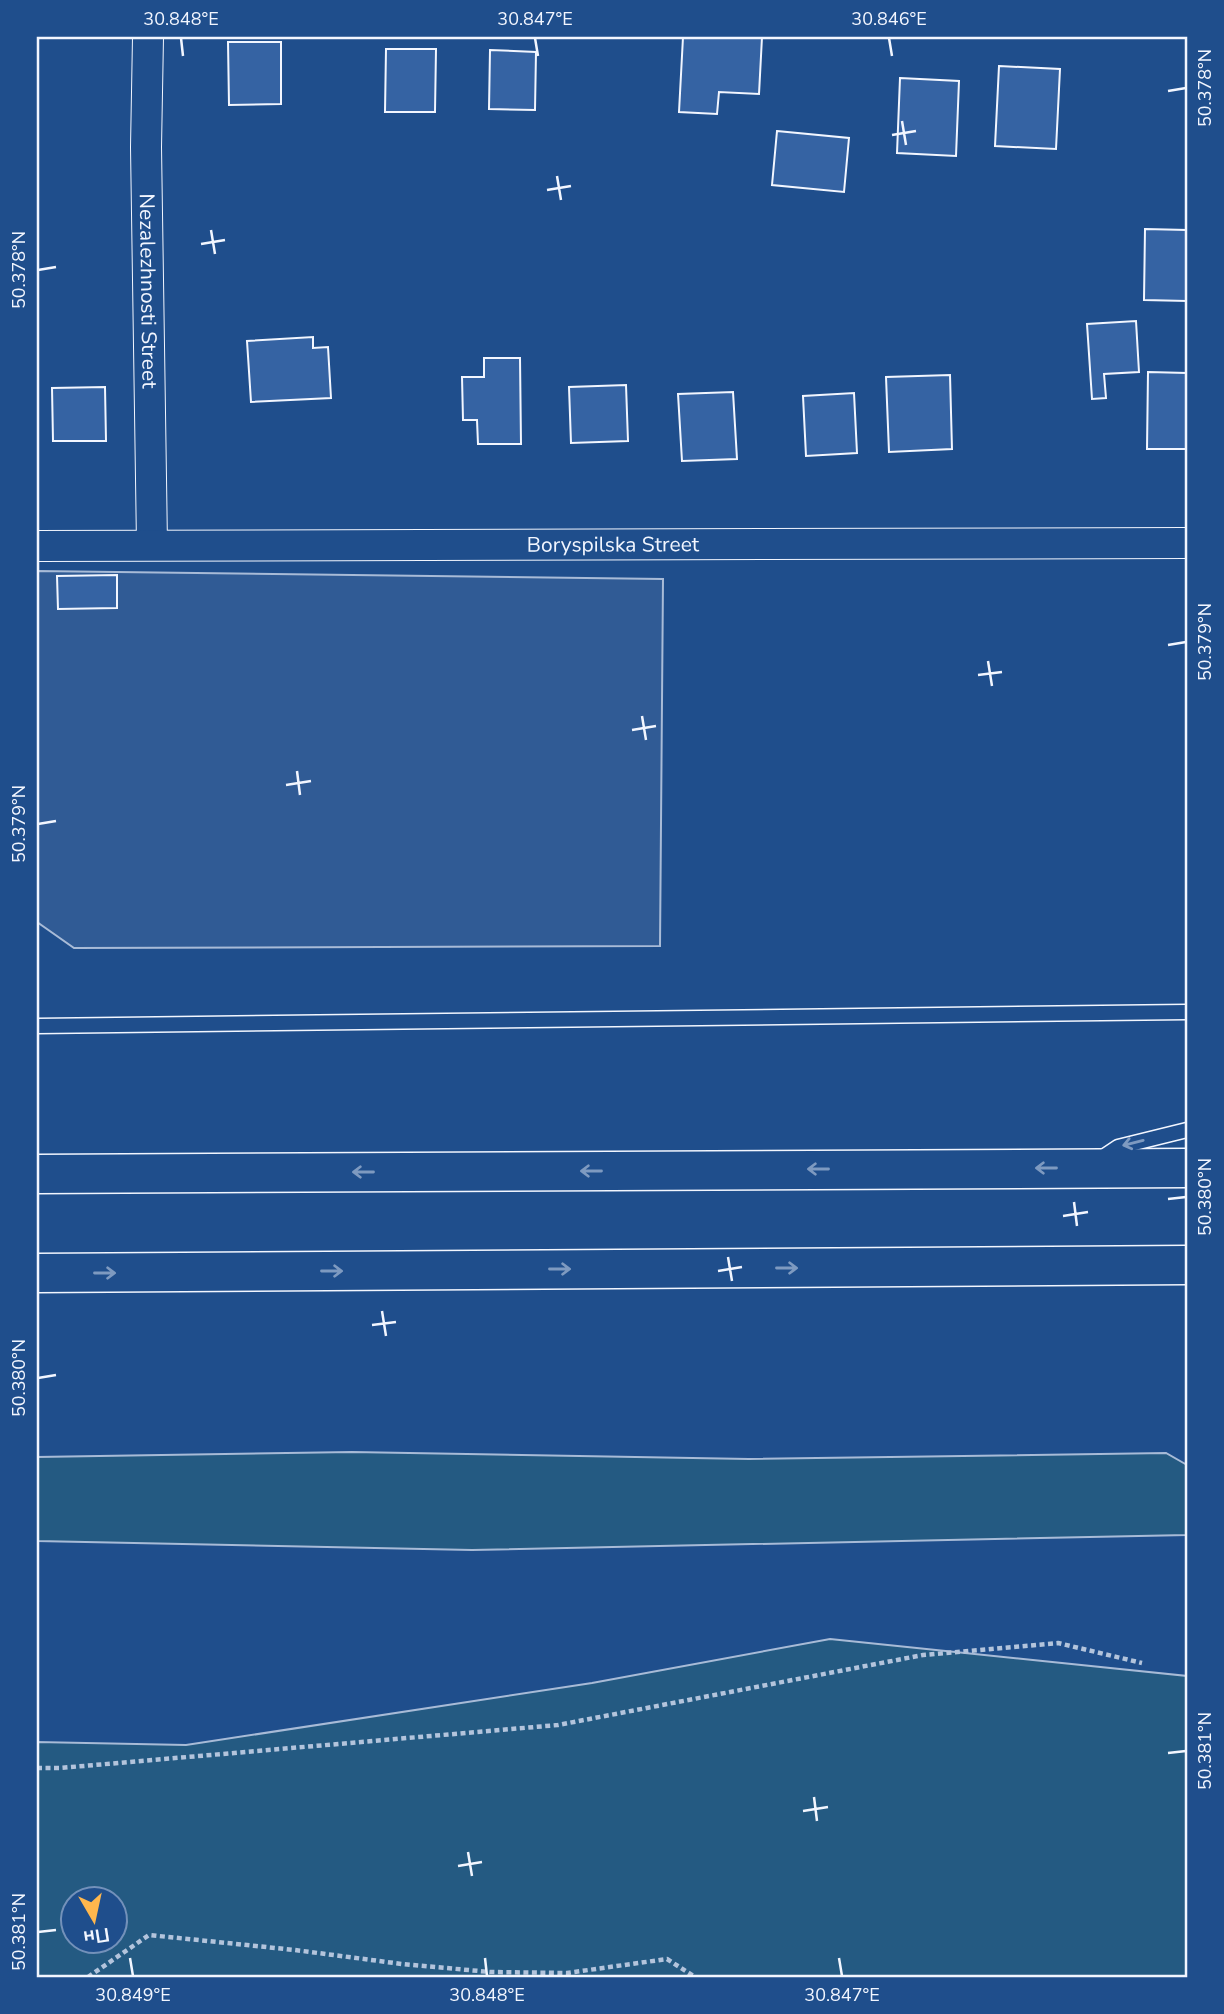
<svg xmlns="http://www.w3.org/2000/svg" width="1224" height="2014" viewBox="0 0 1224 2014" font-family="'Nunito Sans',sans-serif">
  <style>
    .green { fill: #245a82; stroke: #a8bbd7; stroke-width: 2; fill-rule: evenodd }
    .parking { fill: #305b95; stroke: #a8bbd7; stroke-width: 2 }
    .building { fill: #3563a3; stroke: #f2f6ff; stroke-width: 2 }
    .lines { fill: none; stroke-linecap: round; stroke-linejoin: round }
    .lane-casing { stroke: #f2f6ff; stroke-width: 17 }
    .street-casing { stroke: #f2f6ff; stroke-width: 32 }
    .highway-casing { stroke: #f2f6ff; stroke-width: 41 }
    .path { stroke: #b3c4dc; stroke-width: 4.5; stroke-dasharray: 5 3.5; stroke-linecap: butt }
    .lane { stroke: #1f4e8c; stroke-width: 14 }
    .street { stroke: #1f4e8c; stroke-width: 30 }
    .highway { stroke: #1f4e8c; stroke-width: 38 }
    .oneway { stroke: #7e9ac0 }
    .ticks { fill: none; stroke: #f2f6ff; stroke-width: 2.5 }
    .labels { text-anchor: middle; stroke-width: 5; stroke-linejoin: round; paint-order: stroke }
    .street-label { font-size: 21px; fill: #f2f6ff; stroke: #1f4e8c }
    .neatline { fill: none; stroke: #f2f6ff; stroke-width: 2.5 }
    .ticks-label { font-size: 18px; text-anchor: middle; fill: #f2f6ff }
  </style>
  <rect width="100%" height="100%" fill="#1f4e8c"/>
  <path class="green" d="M 352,1452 L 749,1459 L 1166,1453 L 1187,1465 L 1187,1535 L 472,1550 L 37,1541 L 37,1457 Z
    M 830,1639 L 1187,1676 L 1187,1977 L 37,1977 L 37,1742 L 186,1745 L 592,1683 ZM 74,1898 L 116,1898 L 116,1940 L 74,1940 Z"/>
  <path class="parking" d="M 37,571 L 663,579 L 660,946 L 74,948 L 37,922 Z"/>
  <path class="building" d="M 683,37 L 762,37 L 759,94 L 719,92 L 717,114 L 679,112 Z
    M 228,42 L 281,42 L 281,104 L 229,105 Z
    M 386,49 L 436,49 L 435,112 L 385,112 Z
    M 490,50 L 536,52 L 535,110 L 489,109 Z
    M 999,66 L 1060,69 L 1056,149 L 995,146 Z
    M 900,78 L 959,81 L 956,156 L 897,153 Z
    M 777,131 L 849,138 L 844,192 L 772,185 Z
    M 1145,229 L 1187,230 L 1187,301 L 1144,300 Z
    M 1136,321 L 1139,372 L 1104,374 L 1106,398 L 1092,399 L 1087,324 Z
    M 313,337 L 313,348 L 328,347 L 331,398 L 251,402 L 247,341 Z
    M 484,358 L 520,358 L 521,444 L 478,444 L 477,420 L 463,420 L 462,377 L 484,377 Z
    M 1148,372 L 1187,373 L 1187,449 L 1147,449 Z
    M 950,375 L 952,449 L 889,452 L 886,377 Z
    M 626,385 L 628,441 L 571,443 L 569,387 Z
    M 105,387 L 106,441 L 53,441 L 52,388 Z
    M 733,392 L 737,459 L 682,461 L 678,394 Z
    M 854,393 L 857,453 L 806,456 L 803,396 Z
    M 117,575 L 117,608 L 58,609 L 57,576 Z"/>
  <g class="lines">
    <g class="lane-casing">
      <path id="lane" d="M 37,1026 L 1187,1012
        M 1100,1159 L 1118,1147 L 1187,1130"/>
    </g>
    <g class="street-casing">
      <g id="street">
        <path id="s1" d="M 148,37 L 146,147 L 152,545"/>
        <path id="s2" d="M 37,546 L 1187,543"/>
      </g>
    </g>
    <g class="highway-casing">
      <path id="highway" d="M 37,1174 L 1187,1168
        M 37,1273 L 1187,1265"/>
    </g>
    <path class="path" d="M 37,1768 L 60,1768 L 558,1725 L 923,1655 L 1058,1643 L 1142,1663
      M 88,1977 L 149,1935 L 295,1950 L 402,1964 L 490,1972 L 567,1973 L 667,1959 L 695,1977"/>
    <use href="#lane" class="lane"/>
    <use href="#street" class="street"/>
    <use href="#highway" class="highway"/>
  </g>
  <defs><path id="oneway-shaft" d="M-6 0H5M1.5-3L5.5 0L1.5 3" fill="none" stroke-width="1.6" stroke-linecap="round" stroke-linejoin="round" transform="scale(1.75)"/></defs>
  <g class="oneway">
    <use href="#oneway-shaft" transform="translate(1133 1143) rotate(166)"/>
    <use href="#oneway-shaft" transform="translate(1046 1168) rotate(-180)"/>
    <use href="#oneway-shaft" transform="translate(818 1169) rotate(180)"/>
    <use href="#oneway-shaft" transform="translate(591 1171) rotate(180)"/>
    <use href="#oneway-shaft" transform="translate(363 1172) rotate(180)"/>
    <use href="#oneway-shaft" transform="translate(787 1268)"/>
    <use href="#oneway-shaft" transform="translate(560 1269)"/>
    <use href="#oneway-shaft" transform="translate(332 1271)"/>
    <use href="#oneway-shaft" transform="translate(105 1273)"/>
  </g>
  <path class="ticks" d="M 181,38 L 183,56M 535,38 L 538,56M 889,38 L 892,56M 1168,91 L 1186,88M 902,121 L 906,145M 892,135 L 916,131M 557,176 L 561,200M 547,190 L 571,186M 211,230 L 215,254M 201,244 L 225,240M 38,270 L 56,267M 1168,645 L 1186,642M 988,661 L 992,686M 978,675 L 1002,672M 642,716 L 646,740M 632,730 L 656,726M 297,771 L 300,795M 286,785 L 311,781M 38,824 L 56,821M 1168,1199 L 1186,1197M 1074,1202 L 1077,1226M 1063,1216 L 1088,1212M 728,1257 L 732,1281M 718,1271 L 742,1267M 382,1311 L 386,1336M 372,1325 L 396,1322M 38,1378 L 56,1375M 1168,1753 L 1186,1751M 814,1797 L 817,1821M 803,1811 L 828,1807M 468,1852 L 472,1876M 458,1866 L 482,1862M 38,1932 L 56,1930M 130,1958 L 133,1976M 485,1958 L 487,1976M 839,1958 L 842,1976"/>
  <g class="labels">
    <g class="street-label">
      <text dy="7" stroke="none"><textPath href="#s1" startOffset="254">Nezalezhnosti Street</textPath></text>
      <text dy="7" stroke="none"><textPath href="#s2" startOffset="576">Boryspilska Street</textPath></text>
    </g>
  </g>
  <rect width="1224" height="2014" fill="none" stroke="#1f4e8c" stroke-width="77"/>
  <g transform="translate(94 1920) rotate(171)"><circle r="33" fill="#1f4e8c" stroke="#7391ba" stroke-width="2"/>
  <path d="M0-5L12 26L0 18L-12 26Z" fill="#ffb74d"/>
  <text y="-10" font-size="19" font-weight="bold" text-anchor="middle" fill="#f2f6ff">Пн</text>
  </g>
  <rect x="38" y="38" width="1148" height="1938" class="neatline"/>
  <g class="ticks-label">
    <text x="181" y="25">30.848°E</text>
    <text x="535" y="25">30.847°E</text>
    <text x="889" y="25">30.846°E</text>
    <text transform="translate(1205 88) rotate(-90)" y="6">50.378°N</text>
    <text transform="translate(19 270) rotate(-90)" y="6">50.378°N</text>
    <text transform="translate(1205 642) rotate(-90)" y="6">50.379°N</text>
    <text transform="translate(19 824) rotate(-90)" y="6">50.379°N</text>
    <text transform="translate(1205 1197) rotate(-90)" y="6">50.380°N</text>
    <text transform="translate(19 1378) rotate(-90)" y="6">50.380°N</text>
    <text transform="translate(1205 1751) rotate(-90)" y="6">50.381°N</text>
    <text transform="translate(19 1932) rotate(-90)" y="6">50.381°N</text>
    <text x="133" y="2001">30.849°E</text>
    <text x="487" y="2001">30.848°E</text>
    <text x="842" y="2001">30.847°E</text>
  </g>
</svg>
